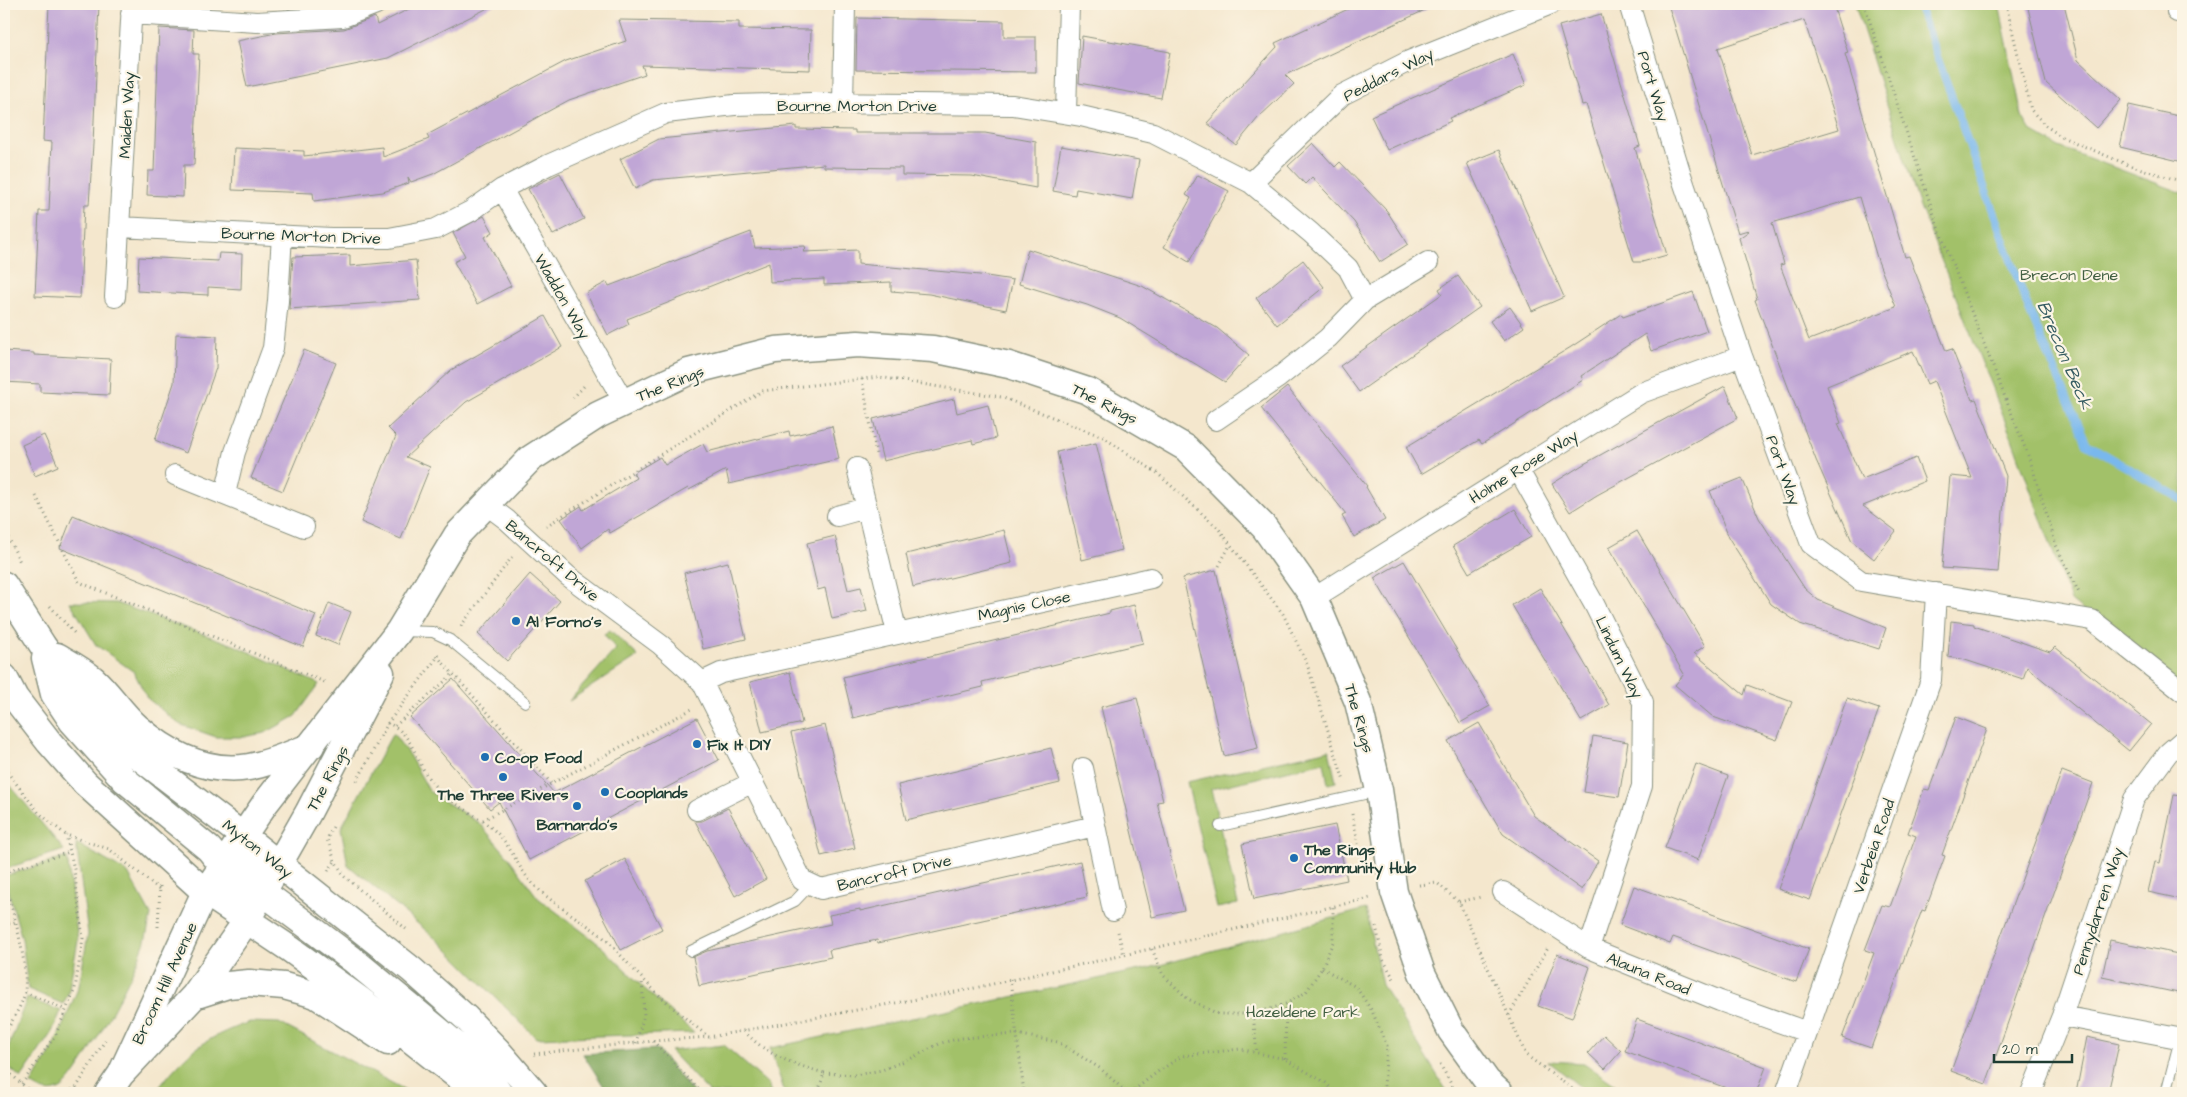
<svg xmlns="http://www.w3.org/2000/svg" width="2187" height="1097" viewBox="0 0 2187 1097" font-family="'Architects Daughter',sans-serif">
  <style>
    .green { fill: #a2c169; stroke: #607f4e }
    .forest { fill: #81a75d; stroke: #507248 }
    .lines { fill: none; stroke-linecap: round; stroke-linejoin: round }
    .stream { stroke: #79b8ed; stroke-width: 8 }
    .building { fill: #c0a6d6; fill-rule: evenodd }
    .service-casing { stroke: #8a9280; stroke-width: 12 }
    .minor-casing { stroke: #8a9280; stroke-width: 22 }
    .tertiary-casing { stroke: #8a9280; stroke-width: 29 }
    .path { stroke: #8a9280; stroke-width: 3; stroke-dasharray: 1 4; stroke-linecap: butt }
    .service { stroke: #fff; stroke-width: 10 }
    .minor { stroke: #fff; stroke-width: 20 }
    .tertiary { stroke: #fff; stroke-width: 26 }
    .poi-dot { fill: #1f6fb2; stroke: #fcf5e5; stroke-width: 2 }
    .labels { text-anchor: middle; stroke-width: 4.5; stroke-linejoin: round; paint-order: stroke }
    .street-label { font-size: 16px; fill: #1f3d34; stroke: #fcf5e5 }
    .park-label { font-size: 16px; fill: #405e41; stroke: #fcf5e5 }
    .poi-label { font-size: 16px; font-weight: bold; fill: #1f3d34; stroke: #fcf5e5; text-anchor: start }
    .water-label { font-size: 18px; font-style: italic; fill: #365c62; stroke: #fcf5e5 }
  </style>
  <rect width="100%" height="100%" fill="#fcf5e5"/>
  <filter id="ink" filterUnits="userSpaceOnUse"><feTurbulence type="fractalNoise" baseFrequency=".02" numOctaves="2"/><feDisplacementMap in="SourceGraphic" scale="10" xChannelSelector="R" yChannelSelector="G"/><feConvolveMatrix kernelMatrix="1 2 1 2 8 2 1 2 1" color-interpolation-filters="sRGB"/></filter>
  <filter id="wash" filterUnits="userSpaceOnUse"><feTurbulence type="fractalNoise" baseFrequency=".0096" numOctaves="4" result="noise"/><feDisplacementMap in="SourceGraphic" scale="20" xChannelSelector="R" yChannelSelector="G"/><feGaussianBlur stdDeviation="1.12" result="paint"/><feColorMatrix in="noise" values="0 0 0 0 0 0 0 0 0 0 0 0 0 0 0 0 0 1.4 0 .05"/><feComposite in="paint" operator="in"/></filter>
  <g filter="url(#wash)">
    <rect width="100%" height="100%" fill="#f4e7cd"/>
    <path class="green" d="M 1855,4 L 1999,4 L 2022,116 L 2031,131 L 2059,147 L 2183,193 L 2183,691 L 2071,601 L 2011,436 L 1919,204 Z
      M 70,602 L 116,603 L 234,645 L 319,684 L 296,716 L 265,733 L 242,737 L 216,737 L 179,724 L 147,698 L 134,672 L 96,645 Z
      M 610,630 L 638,656 L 569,701 L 616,649 L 604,634 Z
      M 393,733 L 409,755 L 430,792 L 479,823 L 506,854 L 538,898 L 599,944 L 645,989 L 694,1033 L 536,1038 L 442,944 L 348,865 L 341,828 Z
      M 1329,750 L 1336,782 L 1328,784 L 1324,762 L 1211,789 L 1238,904 L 1217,908 L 1187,782 Z
      M 4,778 L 64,850 L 4,869 Z
      M 76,843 L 128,873 L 151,915 C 148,928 146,941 141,952 C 133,976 80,1075 62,1088 C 51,1095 41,1091 31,1084 L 53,1049 L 79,986 L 88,934 Z
      M 67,857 L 78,941 L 68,994 L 63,1004 L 28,989 L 22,939 L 4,876 Z
      M 1366,909 L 1382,985 L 1448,1093 L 785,1093 L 770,1048 L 1149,968 Z
      M 27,998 L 61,1011 L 52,1032 L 21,1078 L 4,1063 L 4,1059 Z
      M 250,1022 L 279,1023 L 411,1093 L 155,1093 C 184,1054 203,1038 250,1022 Z
      M 724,1045 L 768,1084 L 771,1093 L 710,1093 L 670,1051 Z
      M 1548,1061 L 1584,1063 L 1627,1093 L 1588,1093 Z"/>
    <path class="forest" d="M 657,1049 L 694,1093 L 608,1093 L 583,1054 Z"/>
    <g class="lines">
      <path class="stream" d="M 1918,4 L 2029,310 L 2087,444 L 2183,500"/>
    </g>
    <g id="blocks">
      <path class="building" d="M 49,4 L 99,4 L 93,144 L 89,205 L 84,205 L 80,298 L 35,296 L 39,211 L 49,211 L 52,142 L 43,141 Z
        M 419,4 L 496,4 L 388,58 L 247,87 L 237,41 L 276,33 L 344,29 L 375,17 L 377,25 Z
        M 1359,4 L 1438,4 L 1285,75 L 1294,84 L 1258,118 L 1236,145 L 1207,123 L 1277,47 L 1275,43 Z
        M 1668,4 L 1842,4 L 1843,8 L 1835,11 L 1848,53 L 1845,54 L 1905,257 L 1909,256 L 1946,351 L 1952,349 L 1972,400 L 1976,399 L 2006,476 L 1998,572 L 1942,568 L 1950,476 L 1972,478 L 1934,381 L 1927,384 L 1913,351 L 1827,386 L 1841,423 L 1838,424 L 1862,479 L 1916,458 L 1925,481 L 1863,506 L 1896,531 L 1874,559 L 1852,541 L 1816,460 L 1755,300 L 1757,299 L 1739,238 L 1749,231 L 1748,230 L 1738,233 ZM 1804,20 L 1839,129 L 1752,155 L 1718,48 ZM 1859,197 L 1878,261 L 1896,307 L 1809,340 L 1780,265 L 1784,264 L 1772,223 Z
        M 2046,4 L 2064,4 L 2078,60 L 2121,100 L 2096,128 L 2046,83 L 2028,8 Z
        M 1601,14 L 1640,146 L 1635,148 L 1667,255 L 1642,262 L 1634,262 L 1586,104 L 1582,105 L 1559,26 Z
        M 857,18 L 1004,21 L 1004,37 L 1036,37 L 1036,72 L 856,70 Z
        M 619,20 L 739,22 L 739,29 L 811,30 L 810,70 L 642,65 L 645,74 L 569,100 L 433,174 L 411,182 L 408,177 L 409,183 L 383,192 L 314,201 L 313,193 L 232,190 L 234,148 L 304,151 L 304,156 L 382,147 L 383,157 L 429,139 L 427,135 L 566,61 L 626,41 Z
        M 159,28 L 194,30 L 193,54 L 199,54 L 194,165 L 184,165 L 183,197 L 147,195 L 148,171 L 154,171 Z
        M 1082,36 L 1170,52 L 1161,98 L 1079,83 Z
        M 1513,54 L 1526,85 L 1449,118 L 1451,121 L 1387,150 L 1371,116 Z
        M 2129,105 L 2183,117 L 2183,162 L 2120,147 Z
        M 796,126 L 796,129 L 855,130 L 855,133 L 985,133 L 1036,142 L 1036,188 L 972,176 L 902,175 L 902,168 L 824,167 L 824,164 L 653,180 L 635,189 L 620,159 L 659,139 Z
        M 1313,143 L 1335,167 L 1340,162 L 1387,211 L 1408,244 L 1380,262 L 1354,222 L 1312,177 L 1305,184 L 1288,166 Z
        M 1061,146 L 1139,160 L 1132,199 L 1076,189 L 1075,195 L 1053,191 Z
        M 1499,150 L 1564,297 L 1532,311 L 1467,163 Z
        M 560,173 L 584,219 L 553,235 L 528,189 Z
        M 1198,175 L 1229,191 L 1189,262 L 1164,247 L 1191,198 L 1186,195 Z
        M 484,216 L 493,232 L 485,237 L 511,286 L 477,304 L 454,262 L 465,256 L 453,233 Z
        M 751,232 L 755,248 L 805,246 L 806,249 L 803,252 L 858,250 L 858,264 L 980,275 L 1013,280 L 1006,310 L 929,294 L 891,291 L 891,282 L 824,285 L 824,279 L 770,282 L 769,263 L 627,319 L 629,324 L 608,335 L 586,293 L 607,282 L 609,286 Z
        M 1028,249 L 1142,286 L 1217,328 L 1249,355 L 1225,382 L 1120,318 L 1087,305 L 1019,284 Z
        M 219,253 L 242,254 L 241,289 L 208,287 L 208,295 L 137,291 L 139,257 L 218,261 Z
        M 350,255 L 350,266 L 416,260 L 420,300 L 289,309 L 293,257 Z
        M 1303,260 L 1324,287 L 1277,325 L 1256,298 Z
        M 1458,276 L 1480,307 L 1359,392 L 1340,366 L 1442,294 L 1439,289 Z
        M 1693,292 L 1707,331 L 1651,351 L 1645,334 L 1581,376 L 1583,380 L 1482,444 L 1479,440 L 1421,474 L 1406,447 L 1571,347 L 1621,314 L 1623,317 Z
        M 1510,307 L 1524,327 L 1504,341 L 1490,321 Z
        M 545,316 L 562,347 L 466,402 L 406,457 L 430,467 L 401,539 L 361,522 L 396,436 L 388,428 L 451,370 Z
        M 176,334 L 217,336 L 216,368 L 186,453 L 155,440 L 174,383 Z
        M 304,350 L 336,363 L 283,491 L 251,478 Z
        M 4,351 L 34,353 L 34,355 L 111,359 L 109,395 L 40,392 L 40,384 L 4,382 Z
        M 1725,386 L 1738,418 L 1597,495 L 1570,512 L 1552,484 L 1584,464 Z
        M 1287,387 L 1367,486 L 1366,487 L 1385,520 L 1354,537 L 1342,516 L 1346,514 L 1261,408 Z
        M 954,399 L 957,413 L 988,405 L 996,438 L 973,444 L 972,440 L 883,461 L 873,419 Z
        M 832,426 L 839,459 L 729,484 L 726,470 L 689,490 L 688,488 L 610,533 L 608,529 L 582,548 L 561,519 L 581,506 L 583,510 L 636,478 L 633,473 L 660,457 L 665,465 L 703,444 L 707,452 L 789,431 L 790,436 Z
        M 44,435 L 58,466 L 35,476 L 22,445 Z
        M 1096,443 L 1122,550 L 1082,560 L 1057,452 Z
        M 1742,478 L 1759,518 L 1805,589 L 1818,600 L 1886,628 L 1879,649 L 1800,624 L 1771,604 L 1730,540 L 1710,491 Z
        M 1515,509 L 1531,537 L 1469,573 L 1453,546 Z
        M 73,515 L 316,615 L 303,647 L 60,548 Z
        M 1004,530 L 1012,563 L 913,587 L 906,554 Z
        M 1637,531 L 1705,646 L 1694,653 L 1744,695 L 1747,685 L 1792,702 L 1777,740 L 1713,717 L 1675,685 L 1684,674 L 1609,547 Z
        M 835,536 L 848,590 L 861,587 L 867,611 L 832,619 L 825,588 L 818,590 L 807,543 Z
        M 1404,561 L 1490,706 L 1460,723 L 1374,578 Z
        M 728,562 L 746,639 L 703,649 L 684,573 Z
        M 1216,570 L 1258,748 L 1224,756 L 1183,578 Z
        M 530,574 L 560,601 L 507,661 L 478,634 Z
        M 1540,588 L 1609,705 L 1581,721 L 1512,605 Z
        M 329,603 L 351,612 L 338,645 L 316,636 Z
        M 1134,605 L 1143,643 L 982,682 L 983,687 L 853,718 L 843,677 L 1110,613 L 1110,611 Z
        M 1951,621 L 1974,624 L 1974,626 L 2050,652 L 2055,647 L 2151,724 L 2129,751 L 2027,667 L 2023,679 L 1962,659 L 1948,657 Z
        M 790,672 L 802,723 L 762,732 L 750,682 Z
        M 453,679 L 554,793 L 697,718 L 719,760 L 529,860 L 499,802 L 490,809 L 410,717 Z
        M 1137,698 L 1163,801 L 1157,802 L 1184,910 L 1152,917 L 1101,707 Z
        M 1847,698 L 1879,709 L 1810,900 L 1778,889 Z
        M 1956,717 L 1987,729 L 1942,855 L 1945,856 L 1925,911 L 1922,910 L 1871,1048 L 1842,1038 L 1874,953 L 1865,950 L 1882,905 L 1890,907 L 1916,836 L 1908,833 L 1924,789 L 1929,790 Z
        M 1479,723 L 1534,816 L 1598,861 L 1582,890 L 1503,834 L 1448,741 Z
        M 825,725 L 855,848 L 821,856 L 791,733 Z
        M 1593,736 L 1628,742 L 1619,797 L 1584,792 Z
        M 1051,748 L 1060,783 L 906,820 L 898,785 Z
        M 1696,764 L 1728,776 L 1698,860 L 1665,848 Z
        M 2062,771 L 2093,783 L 1986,1084 L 1951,1071 Z
        M 2174,795 L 2183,796 L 2183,888 L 2181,899 L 2148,892 L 2155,862 L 2160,863 Z
        M 728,808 L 766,879 L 735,896 L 695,821 L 702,821 Z
        M 1335,825 L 1347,880 L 1254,899 L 1242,844 Z
        M 625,859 L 662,929 L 621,950 L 585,881 Z
        M 1080,861 L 1087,897 L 878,943 L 877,940 L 829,950 L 831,957 L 699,986 L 693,957 L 707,951 L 831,924 L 829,915 L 860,909 L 860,911 Z
        M 1634,886 L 1809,949 L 1796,982 L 1673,937 L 1670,944 L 1620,925 Z
        M 2110,940 L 2183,955 L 2183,994 L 2102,977 Z
        M 1557,954 L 1590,967 L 1572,1018 L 1538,1006 Z
        M 1637,1019 L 1766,1067 L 1756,1093 L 1740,1093 L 1625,1051 Z
        M 1604,1035 L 1621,1051 L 1605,1069 L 1588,1053 Z
        M 2087,1037 L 2119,1044 L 2108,1093 L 2076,1093 Z"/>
    </g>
  </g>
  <g filter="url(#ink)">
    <use href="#blocks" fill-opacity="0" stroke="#8a9280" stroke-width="1"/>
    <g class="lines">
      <g class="service-casing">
        <path id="service" d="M 400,631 L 433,632 L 450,640 L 525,702
          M 1220,826 L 1378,791
          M 691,951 L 795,901 L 811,884
          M 2166,1093 L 2180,1039"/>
      </g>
      <g class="minor-casing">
        <path id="minor" d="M 1629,4 L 1681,175 L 1742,356 L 1811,544 L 1861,581 L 2092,620 L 2183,692
          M 2177,12 L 2180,4
          M 131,14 L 257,22 L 343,17 L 376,4
          M 843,103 L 845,4
          M 1066,113 L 1069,4
          M 1251,183 L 1342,95 L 1409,61 L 1551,4
          M 502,189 L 624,402
          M 120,227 L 331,238 L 389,238 L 436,229 L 471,211 L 502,189 L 548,165 L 666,113 L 734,105 L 812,103 L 1013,105 L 1081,116 L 1153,133 L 1251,183 L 1311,233 L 1348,268 L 1365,300 L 1328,338 L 1278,378 L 1216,420
          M 115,297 L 132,4
          M 1365,300 L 1428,262
          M 857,468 L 897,633
          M 1518,469 L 1594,604 L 1643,702 L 1642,786 L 1589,948
          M 175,475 L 304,527
          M 225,494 L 235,452 L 273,348 L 278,301 L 282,235
          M 487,505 L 507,520 L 568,576 L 661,645 L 702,682 L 802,880 L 821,889 L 1095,826
          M 837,516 L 866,508
          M 1314,598 L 1641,393 L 1742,356
          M 702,682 L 721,673 L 1151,578
          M 1083,768 L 1113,911
          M 697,810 L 753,782
          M 1503,892 L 1589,948 L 1720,1001 L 1807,1032
          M 2062,1016 L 2183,1039
          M 1786,1093 L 1931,680 L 1936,593
          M 2031,1093 L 2062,1016 L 2134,799 L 2168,753 L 2183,740"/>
      </g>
      <g class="tertiary-casing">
        <path id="tertiary" d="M 4,585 L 43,646 L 66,678 L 91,708 L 134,753 L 243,836 L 412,970 L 466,1018 L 497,1050 L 534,1093
          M 57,656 C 69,663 82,670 93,679 C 109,693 121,713 137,727 C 168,754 207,774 249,767 C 271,763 291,754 311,746
          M 45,658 L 54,694 L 72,721 L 125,780 L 209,849 L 223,866 L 237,890 L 247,920
          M 4,677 L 15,698 L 49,742 L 85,783 L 205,892 L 290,949 L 359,999 L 479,1093
          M 243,836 L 250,866 L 264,893 L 352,959 L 477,1062 L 499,1093
          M 194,996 L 228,985 L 249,983 L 284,986 L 316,995 L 388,1042
          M 121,1074 L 205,892 L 264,805 L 399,631 L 457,535 L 530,459 L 598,415 L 688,372 L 775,350 L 858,344 L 933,349 L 1009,365 L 1088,391 L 1186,448 L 1264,527 L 1314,598 L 1358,702 L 1379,790 L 1394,892 L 1422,973 L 1451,1031 L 1487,1081 L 1500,1093
          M 108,1093 L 121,1074 L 194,996 L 247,920 L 308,813 L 381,673"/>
      </g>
      <path class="path" d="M 1864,4 L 1938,227 L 2031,463 L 2056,545 L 2080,595
        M 2006,4 L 2031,110 L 2046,126 L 2062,137 L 2126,164 L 2183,182
        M 862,379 L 876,454
        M 573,398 L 584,386
        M 36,496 L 79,582 L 327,683
        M 546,526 L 762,391 L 879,377 L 1001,397 L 1103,437 L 1157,473 L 1218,528 L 1283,614 L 1307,664 L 1344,781
        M 4,528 L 21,564
        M 1219,566 L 1230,545
        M 50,606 L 76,635
        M 461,626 L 512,557
        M 437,656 L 551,783
        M 387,723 C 415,733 416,766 434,785 C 452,806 481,815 500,836 C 511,848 517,864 527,877 C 548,903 579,917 604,938 C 619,952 631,968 646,982 C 665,1002 687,1020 709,1037
        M 395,726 L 453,674
        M 4,768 L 39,813 L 66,835 L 109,849 L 159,889
        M 357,781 L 388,723 L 439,655
        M 1352,814 L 1358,844
        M 483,820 L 692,709
        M 333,827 L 327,839 L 335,861 L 345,877 L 406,929
        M 328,871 L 335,861
        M 4,872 L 70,852
        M 4,885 C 14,909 28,966 25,991 C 24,1003 9,1025 4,1036
        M 1419,885 L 1437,883 L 1459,902 L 1526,1055 L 1578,1093
        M 1459,902 L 1481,897
        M 4,925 L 15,922
        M 1376,926 L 1383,959 L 1395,981
        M 158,927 L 160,886
        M 1118,932 L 1124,955
        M 1152,949 L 1163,975 L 1188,999 L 1218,1014 L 1253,1014 L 1286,1004 L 1306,992 L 1322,968 L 1333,942 L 1333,907
        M 1322,968 L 1356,987 L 1372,1011 L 1387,1046 L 1384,1087 L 1380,1093
        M 1010,979 L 1024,1093
        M 25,992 L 66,1010
        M 1253,1014 L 1257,1053
        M 1509,1015 L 1548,948
        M 744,1031 C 769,1057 791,1063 824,1073 L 818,1093
        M 653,1041 L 702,1093
        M 636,1043 L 644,1015 L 642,980
        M 534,1054 L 653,1041 L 709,1037 L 961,991 L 1124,955 L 1370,898
        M 1285,1059 L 1286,1004
        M 1440,1064 L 1456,1093
        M 4,1068 L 32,1093
        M 824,1073 L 855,1075 L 882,1070 L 912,1058 L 941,1043 L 962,1038 L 1016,1034 L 1058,1042 L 1101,1069 L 1127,1093
        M 22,1084 L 56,1034 L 75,989 L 83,938 L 74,869 L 66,835
        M 62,1093 L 76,1088 L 106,1039
        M 1130,1093 L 1159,1071 L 1182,1056 L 1240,1049 L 1285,1059 L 1326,1083 L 1335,1093"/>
      <use href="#service" class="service"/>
      <use href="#minor" class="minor"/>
      <use href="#tertiary" class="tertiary"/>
    </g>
  </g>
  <g class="poi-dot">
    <circle cx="516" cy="621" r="5"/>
    <circle cx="697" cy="744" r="5"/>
    <circle cx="485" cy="757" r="5"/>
    <circle cx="503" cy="777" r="5"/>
    <circle cx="605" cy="792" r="5"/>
    <circle cx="577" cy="806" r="5"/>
    <circle cx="1294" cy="858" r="5"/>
  </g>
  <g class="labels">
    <g class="street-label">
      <text transform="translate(1388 74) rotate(-27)" y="6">Peddars Way</text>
      <text transform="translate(1654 86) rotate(73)" y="6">Port Way</text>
      <text x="857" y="111">Bourne Morton Drive</text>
      <text transform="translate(126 115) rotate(-87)" y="6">Maiden Way</text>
      <text transform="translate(301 235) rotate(2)" y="6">Bourne Morton Drive</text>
      <text transform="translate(563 296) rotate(60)" y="6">Waddon Way</text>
      <text transform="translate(670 383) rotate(-22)" y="6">The Rings</text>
      <text transform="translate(1105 403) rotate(27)" y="6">The Rings</text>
      <text transform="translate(1523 466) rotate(-32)" y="6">Holme Rose Way</text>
      <text transform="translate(1784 470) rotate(70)" y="6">Port Way</text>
      <text transform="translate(553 560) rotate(40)" y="6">Bancroft Drive</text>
      <text transform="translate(1024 605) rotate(-12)" y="6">Magnis Close</text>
      <text transform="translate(1620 657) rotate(64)" y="6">Lindum Way</text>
      <text transform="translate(1360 718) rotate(74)" y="6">The Rings</text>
      <text transform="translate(327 778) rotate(-62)" y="6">The Rings</text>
      <text transform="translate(1873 846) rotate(-71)" y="6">Verbeia Road</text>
      <text transform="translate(258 848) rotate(38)" y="6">Myton Way</text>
      <text transform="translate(894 872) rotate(-13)" y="6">Bancroft Drive</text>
      <text transform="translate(2097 911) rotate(-72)" y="6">Pennydarren Way</text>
      <text transform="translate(1649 973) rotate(22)" y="6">Alauna Road</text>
      <text transform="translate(164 983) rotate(-65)" y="6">Broom Hill Avenue</text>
    </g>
    <g class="park-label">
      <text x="2069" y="280">Brecon Dene</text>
      <text x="1303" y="1017">Hazeldene Park</text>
    </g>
    <g class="poi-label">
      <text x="526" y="627">Al Forno's</text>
      <text x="707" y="750">Fix It DIY</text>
      <text x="495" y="763">Co-op Food</text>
      <text x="615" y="798">Cooplands</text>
      <text x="503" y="800" text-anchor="middle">The Three Rivers</text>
      <text x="577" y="830" text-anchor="middle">Barnardo's</text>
      <text x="1304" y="855">The Rings<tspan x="1304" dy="18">Community Hub</tspan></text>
    </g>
    <g class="water-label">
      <text transform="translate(2065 355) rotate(67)" y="6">Brecon Beck</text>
    </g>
  </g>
  <rect width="2187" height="1097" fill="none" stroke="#fcf5e5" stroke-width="20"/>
  <path d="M1994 1054v8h78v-8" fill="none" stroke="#1f3d34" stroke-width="2.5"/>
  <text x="2002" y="1054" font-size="15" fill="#1f3d34" stroke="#fcf5e5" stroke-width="4" paint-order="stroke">20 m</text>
</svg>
